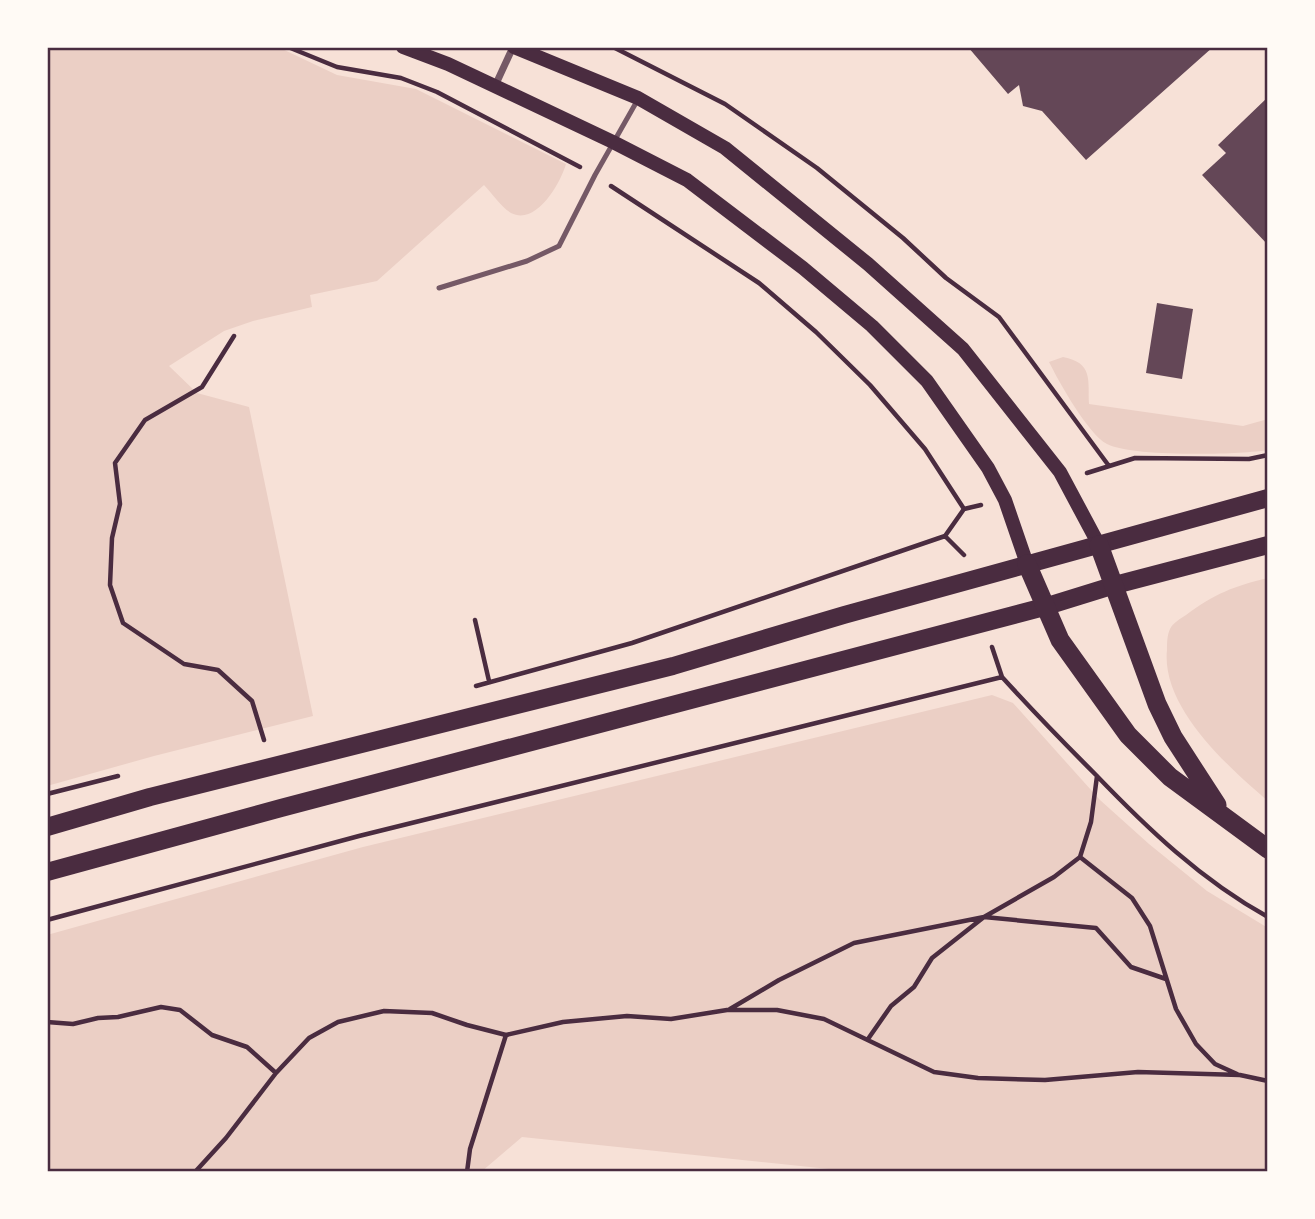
<svg xmlns="http://www.w3.org/2000/svg" width="1315" height="1219" viewBox="0 0 1315 1219" font-family="Jost,sans-serif">
  <style>
    .green { fill: #ebcfc5 }
    .building { fill: #644757 }
    .lines { fill: none; stroke-linecap: round; stroke-linejoin: round }
    .path { stroke: #4a2c40; stroke-width: 4.5 }
    .service { stroke: #755966; stroke-width: 5 }
    .minor { stroke: #755966; stroke-width: 7 }
    .secondary { stroke: #4a2c40; stroke-width: 14 }
    .primary { stroke: #4a2c40; stroke-width: 18 }
    .trunk { stroke: #4a2c40; stroke-width: 19 }
    .neatline { fill: none; stroke: #4a2c40; stroke-width: 2.5 }
  </style>
  <rect width="100%" height="100%" fill="#f7e1d7"/>
  <path class="green" d="M 47,47 L 278,47 L 337,75 L 416,89 L 566,164 C 560,184 536,226 511,213 C 501,207 492,193 484,185 L 377,281 L 310,295 L 312,307 L 253,321 L 224,331 L 169,366 L 197,393 L 249,407 L 313,716 L 154,756 L 47,786 Z
    M 1063,357 C 1093,363 1088,379 1089,404 L 1243,426 L 1268,419 L 1268,450 C 1239,455 1131,457 1107,444 C 1088,434 1059,382 1049,362 Z
    M 1268,578 L 1268,801 C 1229,768 1161,707 1167,650 C 1167,644 1167,635 1170,629 C 1173,623 1180,619 1186,615 C 1214,594 1234,586 1268,578 Z
    M 992,695 L 1013,703 L 1100,800 L 1149,844 L 1207,891 L 1268,928 L 1268,1172 L 858,1172 L 522,1137 L 481,1172 L 47,1172 L 47,935 L 363,847 Z"/>
  <path class="building" d="M 968,47 L 1213,47 L 1086,160 L 1042,111 L 1023,106 L 1019,85 L 1008,94 Z
    M 1268,97 L 1268,245 L 1202,175 L 1226,153 L 1218,145 Z
    M 1157,303 L 1193,309 L 1182,379 L 1146,373 Z"/>
  <g class="lines">
    <path class="path" d="M 288,47 L 337,67 L 401,78 L 437,92 L 580,167
      M 613,47 L 725,104 L 817,168 L 903,238 L 946,278 L 999,317 L 1109,466
      M 611,186 L 759,283 L 816,332 L 870,385 L 925,449 L 964,509
      M 234,336 L 202,387 L 145,420 L 115,463 L 120,504 L 112,538 L 110,585 L 123,623 L 184,664 L 218,670 L 252,701 L 264,740
      M 1087,473 L 1135,458 L 1249,459 L 1268,455
      M 945,536 L 964,555
      M 475,620 L 489,681
      M 992,647 L 1002,677 C 1032,710 1063,742 1095,774 C 1147,828 1201,880 1268,917
      M 476,686 L 632,643 L 945,536 L 964,509 L 981,505
      M 47,794 L 118,776
      M 1080,857 L 1132,898 L 1150,926 L 1176,1009 L 1196,1044 L 1215,1064 L 1237,1074
      M 47,920 L 359,836 L 1002,677
      M 730,1009 L 779,980 L 854,943 L 984,917 L 1096,928 L 1131,967 L 1166,979
      M 47,1022 L 73,1024 L 98,1018 L 118,1017 L 161,1007 L 180,1010 L 212,1035 L 247,1047 L 276,1073
      M 868,1039 L 891,1006 L 914,987 L 932,958 L 984,917 L 1054,877 L 1080,857 L 1091,822 L 1097,776
      M 195,1172 L 226,1138 L 276,1073 L 309,1038 L 338,1022 L 384,1011 L 432,1013 L 467,1025 L 506,1035 L 563,1022 L 627,1016 L 671,1019 L 727,1010 L 777,1010 L 824,1019 L 934,1072 L 978,1078 L 1045,1080 L 1138,1072 L 1240,1075 L 1268,1081
      M 467,1172 L 470,1149 L 506,1035"/>
    <path class="service" d="M 439,288 L 527,261 L 559,246 L 595,175 L 637,101"/>
    <path class="minor" d="M 495,86 L 513,47"/>
    <path class="secondary" d="M 403,47 L 448,64 L 613,142 L 687,180 L 803,268 L 872,326 L 927,381 L 988,468 L 1005,500 L 1027,564
      M 514,47 L 638,98 L 725,148 L 868,264 L 963,349 L 1060,472 L 1099,545"/>
    <path class="primary" d="M 47,827 L 150,797 L 673,666 L 844,615 L 1268,498
      M 47,872 L 281,808 L 1044,607 L 1115,585 L 1268,545"/>
    <path class="trunk" d="M 1099,545 L 1157,704 L 1173,737 L 1217,805
      M 1027,564 L 1060,640 L 1128,735 L 1170,777 L 1268,849"/>
  </g>
  <rect width="1315" height="1219" fill="none" stroke="#fffaf5" stroke-width="98"/>
  <rect x="49" y="49" width="1217" height="1121" class="neatline"/>
</svg>
